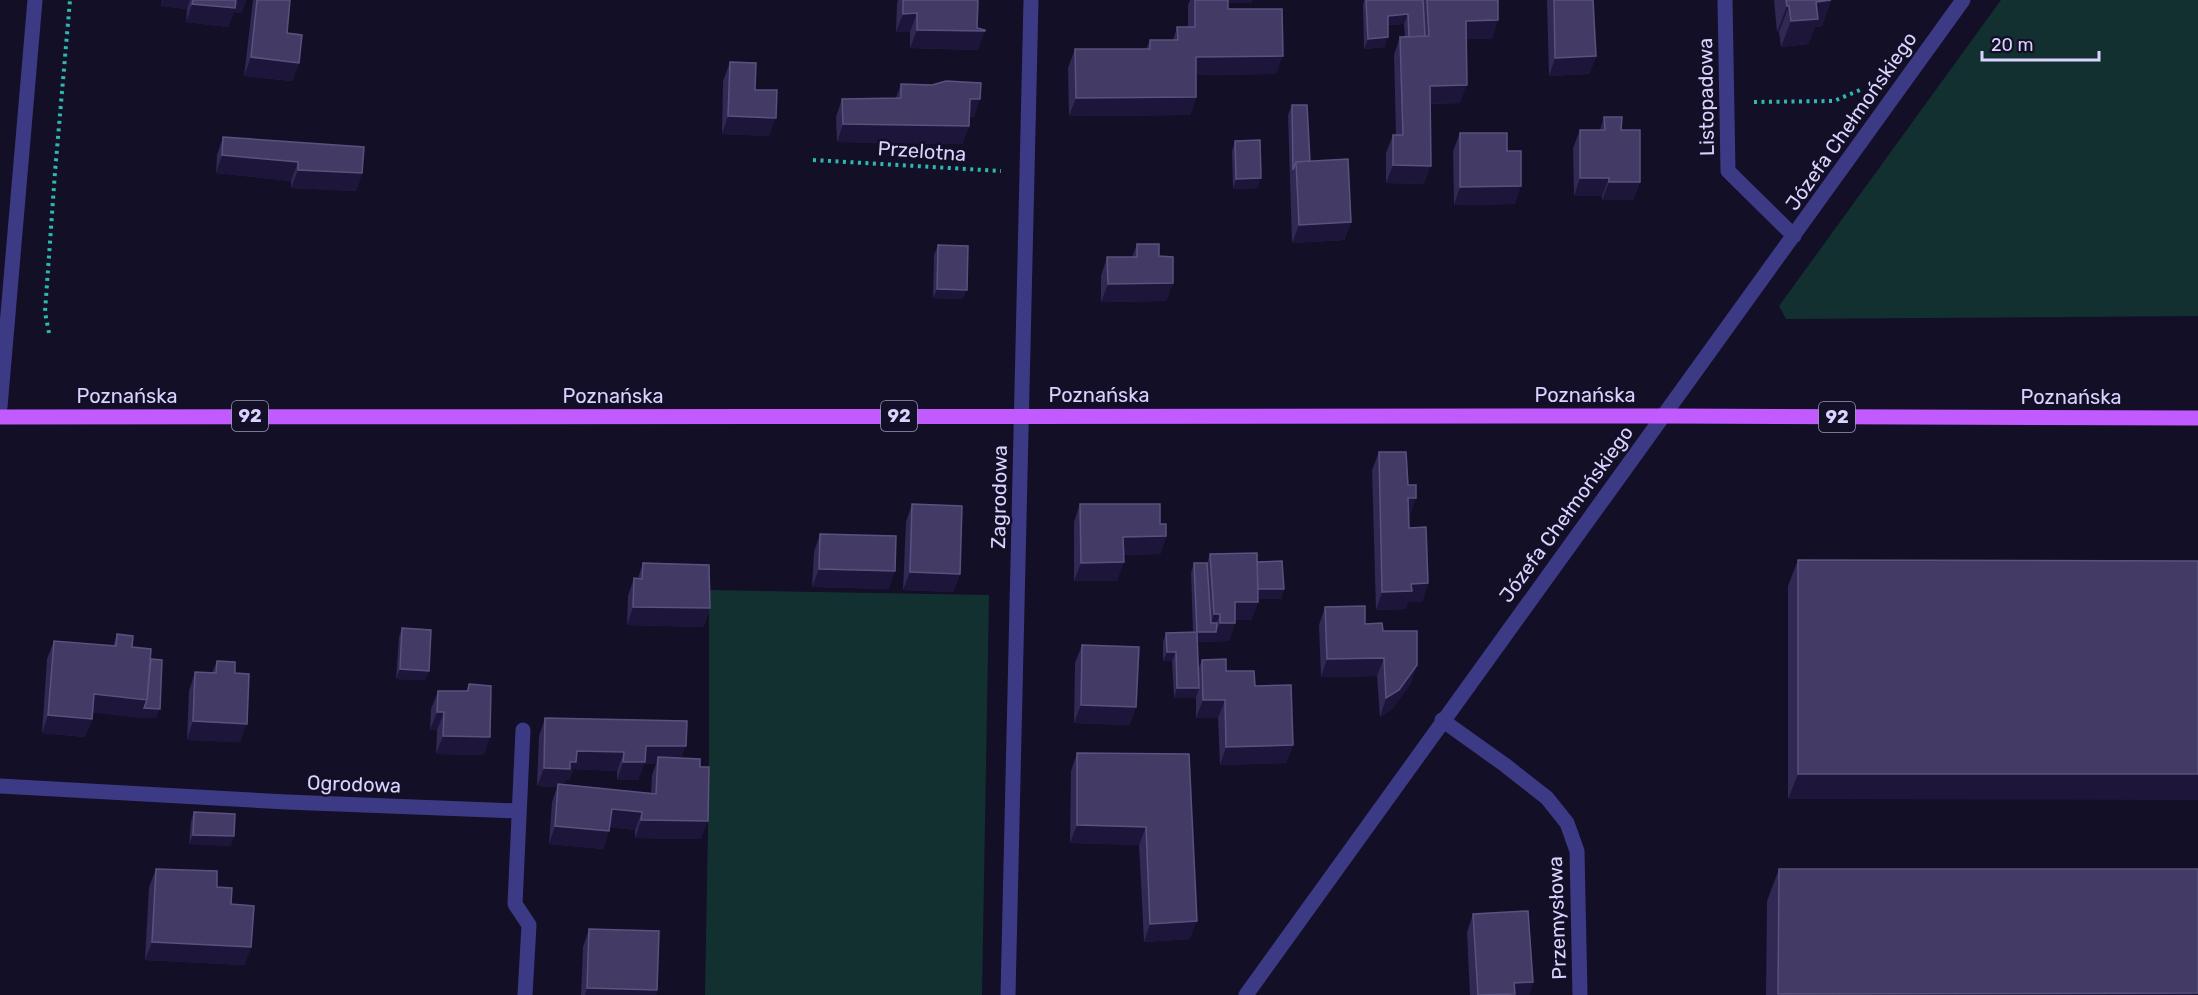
<svg xmlns="http://www.w3.org/2000/svg" width="2198" height="995" viewBox="0 0 2198 995" font-family="Rubik,sans-serif">
  <style>
    .green { fill: #12302f }
    .lines { fill: none; stroke-linecap: round; stroke-linejoin: round }
    .path { stroke: #2fb8b0; stroke-width: 4; stroke-dasharray: 3 4.5; stroke-linecap: butt }
    .minor { stroke: #3d3a85; stroke-width: 15 }
    .major { stroke: #c25bff; stroke-width: 15 }
    .wall { fill: #312854; fill-rule: evenodd }
    .shaded-wall { fill: #1d163a }
    .building { fill: #433a66; stroke: #5a527e; stroke-width: 1.5 }
    .labels { text-anchor: middle; stroke-width: 5; stroke-linejoin: round; paint-order: stroke }
    .shield { fill: #130f26; stroke: #9e99be; stroke-width: 1.5 }
    .shield-label { font-size: 18px; font-weight: bold; fill: #d9d4ff }
    .street-label { font-size: 20px; fill: #d9d4ff; stroke: #130f26 }
  </style>
  <rect width="100%" height="100%" fill="#130f26"/>
  <path class="green" d="M 2001,0 L 2198,0 L 2198,316 L 1786,319 L 1779,306 Z
    M 709,590 L 989,595 L 982,995 L 705,995 L 709,772 Z"/>
  <g class="lines">
    <path class="path" d="M 1754,102 L 1834,101 L 1860,90
      M 813,160 L 1001,171
      M 49,333 L 45,312 L 55,172 L 70,0"/>
    <path class="minor" d="M 1725,0 L 1728,171 L 1794,236
      M 0,407 L 35,0
      M 1442,720 L 1505,765 L 1547,798 L 1567,823 L 1577,851 L 1580,995
      M 523,730 L 515,904 L 529,925 L 525,995
      M 0,786 L 287,802 L 519,811
      M 1008,995 L 1031,0
      M 1246,995 C 1483,662 1726,333 1963,0"/>
    <path class="major" d="M 0,417 L 1664,416 L 2198,418"/>
  </g>
  <path class="wall" d="M 162,0 L 246,0 L 241,13 L 234,12 L 228,27 L 186,22 L 187,9 L 161,6 Z
    M 253,0 L 290,0 L 287,33 L 299,63 L 292,81 L 244,76 Z
    M 898,0 L 978,0 L 977,28 L 978,50 L 910,48 L 910,32 L 896,32 L 897,4 Z
    M 1190,0 L 1252,0 L 1251,3 L 1228,3 L 1228,9 L 1276,74 L 1196,75 L 1196,97 L 1190,115 L 1069,116 L 1068,68 L 1075,49 L 1146,49 L 1150,40 L 1173,40 L 1177,27 L 1188,27 L 1188,5 Z
    M 1364,0 L 1498,0 L 1492,39 L 1466,39 L 1460,103 L 1430,104 L 1424,184 L 1386,183 L 1386,153 L 1393,135 L 1396,135 L 1394,55 L 1400,37 L 1405,37 L 1404,24 L 1388,25 L 1385,47 L 1364,49 L 1363,5 Z
    M 1547,0 L 1593,0 L 1596,56 L 1589,74 L 1549,76 Z
    M 1774,0 L 1831,0 L 1822,26 L 1815,27 L 1808,44 L 1781,47 L 1779,32 L 1777,32 Z
    M 730,62 L 755,90 L 769,136 L 722,134 L 723,81 Z
    M 901,84 L 932,85 L 974,117 L 969,117 L 969,126 L 962,144 L 837,142 L 836,117 L 842,99 L 896,98 Z
    M 1292,105 L 1310,161 L 1351,222 L 1344,240 L 1292,243 L 1288,115 Z
    M 1604,117 L 1621,130 L 1640,182 L 1633,200 L 1602,200 L 1602,196 L 1574,196 L 1573,148 L 1580,130 L 1600,130 Z
    M 1460,133 L 1515,204 L 1454,205 L 1453,151 Z
    M 223,137 L 362,173 L 356,191 L 291,188 L 291,181 L 216,173 L 217,155 Z
    M 1235,141 L 1258,188 L 1233,189 L 1232,151 Z
    M 1137,244 L 1159,256 L 1173,283 L 1166,301 L 1101,302 L 1101,276 L 1107,257 L 1132,257 Z
    M 938,245 L 963,299 L 933,298 L 934,255 Z
    M 1379,452 L 1410,516 L 1409,516 L 1409,528 L 1428,583 L 1422,602 L 1408,602 L 1405,609 L 1376,610 L 1372,470 Z
    M 912,504 L 960,574 L 953,592 L 903,590 L 906,522 Z
    M 1080,504 L 1160,524 L 1166,536 L 1160,554 L 1123,555 L 1117,581 L 1074,581 L 1074,522 Z
    M 820,534 L 889,589 L 812,587 L 814,552 Z
    M 1210,554 L 1257,562 L 1284,589 L 1281,599 L 1258,599 L 1258,602 L 1251,620 L 1235,620 L 1235,623 L 1229,641 L 1197,642 L 1198,669 L 1202,660 L 1255,686 L 1293,745 L 1286,763 L 1220,765 L 1218,718 L 1196,718 L 1196,698 L 1174,698 L 1172,661 L 1163,661 L 1163,642 L 1166,633 L 1193,632 L 1191,573 L 1194,563 L 1207,563 Z
    M 1798,560 L 2198,561 L 1788,799 L 1788,586 Z
    M 643,563 L 710,608 L 703,627 L 627,625 L 628,596 L 634,578 L 638,578 Z
    M 1325,607 L 1383,631 L 1411,683 L 1392,709 L 1380,717 L 1377,676 L 1321,677 L 1319,625 Z
    M 402,628 L 429,671 L 425,680 L 396,679 L 399,637 Z
    M 117,634 L 132,647 L 151,659 L 156,718 L 141,718 L 93,712 L 92,719 L 85,737 L 42,733 L 47,659 L 54,641 L 113,646 Z
    M 1082,645 L 1130,725 L 1074,723 L 1075,663 Z
    M 217,661 L 235,673 L 240,742 L 187,740 L 189,691 L 195,672 L 212,673 Z
    M 469,684 L 484,755 L 436,754 L 437,730 L 430,730 L 431,709 L 438,691 L 466,691 Z
    M 545,718 L 682,758 L 701,839 L 635,838 L 635,830 L 610,827 L 603,849 L 549,844 L 552,802 L 557,787 L 537,786 L 539,736 ZM 644,764 L 656,764 L 652,775 L 651,793 L 564,784 L 565,780 L 569,780 L 573,769 L 617,771 L 617,780 L 638,780 Z
    M 1077,753 L 1189,754 L 1190,939 L 1144,942 L 1139,845 L 1070,843 L 1071,771 Z
    M 194,812 L 231,846 L 189,844 L 191,821 Z
    M 156,869 L 217,887 L 231,904 L 251,947 L 244,965 L 145,960 L 149,887 Z
    M 1779,869 L 2198,995 L 1766,995 L 1767,901 Z
    M 1473,914 L 1533,982 L 1529,995 L 1470,995 L 1467,932 Z
    M 589,929 L 657,990 L 656,995 L 581,995 L 583,947 Z"/>
  <path class="shaded-wall" d="M 163,0 L 190,0 L 187,9 L 161,6 Z
    M 234,0 L 246,0 L 241,13 L 234,12 L 228,27 L 186,22 L 192,4 Z
    M 1223,0 L 1252,0 L 1251,3 L 1222,3 Z
    M 1831,0 L 1822,26 L 1815,27 L 1808,44 L 1781,47 L 1791,21 L 1816,2 Z
    M 1787,6 L 1789,6 L 1779,32 L 1777,32 Z
    M 917,13 L 910,32 L 896,32 L 903,14 Z
    M 1408,14 L 1404,24 L 1385,25 L 1388,16 Z
    M 1498,20 L 1492,39 L 1460,39 L 1466,21 Z
    M 917,30 L 985,31 L 978,50 L 910,48 Z
    M 1388,37 L 1385,47 L 1364,49 L 1368,39 Z
    M 1283,56 L 1276,74 L 1189,75 L 1196,57 Z
    M 1596,56 L 1589,74 L 1549,76 L 1555,58 Z
    M 251,57 L 299,63 L 292,81 L 244,76 Z
    M 1467,85 L 1460,103 L 1424,104 L 1430,86 Z
    M 1196,97 L 1190,115 L 1069,116 L 1076,98 Z
    M 970,99 L 980,99 L 974,117 L 963,117 Z
    M 728,116 L 776,118 L 769,136 L 722,134 Z
    M 843,124 L 969,126 L 962,144 L 837,142 Z
    M 222,155 L 298,162 L 291,181 L 216,173 Z
    M 1393,165 L 1431,166 L 1424,184 L 1386,183 Z
    M 298,170 L 362,173 L 356,191 L 291,188 Z
    M 1261,178 L 1258,188 L 1233,189 L 1236,179 Z
    M 1580,178 L 1609,178 L 1602,196 L 1574,196 Z
    M 1609,182 L 1640,182 L 1633,200 L 1602,200 Z
    M 1521,186 L 1515,204 L 1454,205 L 1460,187 Z
    M 1351,222 L 1344,240 L 1292,243 L 1299,225 Z
    M 1173,283 L 1166,301 L 1101,302 L 1108,284 Z
    M 937,289 L 967,290 L 963,299 L 933,298 Z
    M 1408,498 L 1416,498 L 1410,516 L 1401,516 Z
    M 1166,536 L 1160,554 L 1116,555 L 1123,537 Z
    M 1124,562 L 1117,581 L 1074,581 L 1081,563 Z
    M 819,569 L 895,571 L 889,589 L 812,587 Z
    M 910,572 L 960,574 L 953,592 L 903,590 Z
    M 1428,583 L 1422,602 L 1408,602 L 1405,609 L 1376,610 L 1382,592 L 1411,584 Z
    M 1254,589 L 1284,589 L 1281,599 L 1251,599 Z
    M 1235,602 L 1258,602 L 1251,620 L 1228,620 Z
    M 633,607 L 710,608 L 703,627 L 627,625 Z
    M 1214,614 L 1220,614 L 1213,632 L 1216,632 L 1220,623 L 1235,623 L 1229,641 L 1194,642 L 1197,632 L 1208,632 Z
    M 1167,652 L 1176,652 L 1172,661 L 1163,661 Z
    M 1384,658 L 1377,676 L 1321,677 L 1327,659 Z
    M 1417,665 L 1411,683 L 1392,709 L 1380,717 L 1386,698 Z
    M 400,669 L 429,671 L 425,680 L 396,679 Z
    M 1177,688 L 1199,688 L 1196,698 L 1174,698 Z
    M 94,694 L 147,700 L 160,709 L 156,718 L 141,718 L 88,712 Z
    M 1203,700 L 1225,700 L 1218,718 L 1196,718 Z
    M 1081,705 L 1136,707 L 1130,725 L 1074,723 Z
    M 437,712 L 444,712 L 437,730 L 430,730 Z
    M 48,715 L 92,719 L 85,737 L 42,733 Z
    M 193,721 L 247,724 L 240,742 L 187,740 Z
    M 443,736 L 490,737 L 484,755 L 436,754 Z
    M 1293,745 L 1286,763 L 1220,765 L 1226,747 Z
    M 646,746 L 686,746 L 679,764 L 658,757 L 656,764 L 644,764 L 638,780 L 617,780 L 623,762 Z
    M 577,751 L 624,752 L 617,771 L 573,769 L 569,780 L 565,780 L 563,787 L 558,784 L 557,787 L 537,786 L 544,768 L 570,762 Z
    M 1798,774 L 2198,774 L 2198,800 L 1788,799 Z
    M 612,809 L 642,812 L 635,830 L 605,827 Z
    M 641,820 L 708,821 L 701,839 L 635,838 Z
    M 1077,825 L 1146,827 L 1139,845 L 1070,843 Z
    M 555,826 L 609,831 L 603,849 L 549,844 Z
    M 193,835 L 234,836 L 231,846 L 189,844 Z
    M 1197,921 L 1190,939 L 1144,942 L 1150,924 Z
    M 152,942 L 251,947 L 244,965 L 145,960 Z
    M 1533,982 L 1529,995 L 1505,995 L 1514,983 Z
    M 587,988 L 657,990 L 656,995 L 585,995 Z
    M 2198,993 L 2198,995 L 1777,995 L 1778,994 Z"/>
  <path class="building" d="M 193,0 L 236,0 L 235,8 L 192,4 Z
    M 257,0 L 290,0 L 287,33 L 302,35 L 299,63 L 251,57 Z
    M 903,0 L 978,0 L 977,28 L 985,30 L 985,31 L 917,30 L 917,13 L 903,14 Z
    M 1195,0 L 1228,0 L 1228,9 L 1282,9 L 1283,56 L 1196,57 L 1196,97 L 1076,98 L 1075,49 L 1150,49 L 1150,40 L 1178,40 L 1177,27 L 1195,27 Z
    M 1366,0 L 1423,0 L 1425,36 L 1409,37 L 1408,14 L 1388,16 L 1388,37 L 1368,39 Z
    M 1427,0 L 1498,0 L 1498,20 L 1466,21 L 1467,85 L 1430,86 L 1431,166 L 1393,165 L 1393,135 L 1403,135 L 1400,37 L 1429,36 Z
    M 1554,0 L 1593,0 L 1596,56 L 1555,58 Z
    M 1786,0 L 1831,0 L 1816,2 L 1818,19 L 1791,21 L 1789,6 L 1787,6 Z
    M 730,62 L 756,63 L 755,90 L 777,90 L 776,118 L 728,116 Z
    M 946,81 L 981,83 L 980,99 L 970,99 L 969,126 L 843,124 L 842,99 L 901,98 L 901,84 L 932,85 Z
    M 1292,105 L 1307,105 L 1310,161 L 1296,162 L 1293,170 Z
    M 1604,117 L 1622,117 L 1621,130 L 1640,130 L 1640,182 L 1609,182 L 1609,178 L 1580,178 L 1580,130 L 1605,130 Z
    M 1460,133 L 1507,133 L 1507,151 L 1521,151 L 1521,186 L 1460,187 Z
    M 223,137 L 364,147 L 362,173 L 298,170 L 298,162 L 222,155 Z
    M 1260,140 L 1261,178 L 1236,179 L 1235,141 Z
    M 1348,159 L 1351,222 L 1299,225 L 1296,162 Z
    M 1137,244 L 1159,244 L 1159,256 L 1173,257 L 1173,283 L 1108,284 L 1107,257 L 1137,257 Z
    M 938,245 L 968,246 L 967,290 L 937,289 Z
    M 1379,452 L 1406,452 L 1408,485 L 1416,485 L 1416,498 L 1408,498 L 1409,528 L 1426,527 L 1428,583 L 1411,584 L 1412,591 L 1382,592 Z
    M 912,504 L 962,506 L 960,574 L 910,572 Z
    M 1080,504 L 1160,504 L 1160,524 L 1166,524 L 1166,536 L 1123,537 L 1124,562 L 1081,563 Z
    M 820,534 L 896,536 L 895,571 L 819,569 Z
    M 1257,553 L 1258,602 L 1235,602 L 1235,623 L 1220,623 L 1220,614 L 1214,614 L 1210,554 Z
    M 1798,560 L 2198,561 L 2198,774 L 1798,774 Z
    M 1282,561 L 1284,589 L 1258,589 L 1257,562 Z
    M 643,563 L 709,565 L 710,608 L 633,607 L 634,578 L 642,579 Z
    M 1194,563 L 1207,563 L 1211,623 L 1217,623 L 1216,632 L 1197,632 L 1199,688 L 1177,688 L 1176,652 L 1167,652 L 1166,633 L 1197,632 Z
    M 1365,606 L 1365,624 L 1382,623 L 1383,631 L 1417,631 L 1417,665 L 1399,690 L 1386,698 L 1384,658 L 1327,659 L 1325,607 Z
    M 402,628 L 431,630 L 429,671 L 400,669 Z
    M 117,634 L 133,636 L 132,647 L 151,649 L 147,700 L 94,694 L 92,719 L 48,715 L 54,641 L 116,646 Z
    M 1082,645 L 1139,647 L 1136,707 L 1081,705 Z
    M 151,659 L 162,660 L 160,709 L 144,708 L 147,700 Z
    M 1226,659 L 1226,671 L 1254,671 L 1255,686 L 1291,685 L 1293,745 L 1226,747 L 1225,700 L 1203,700 L 1202,660 Z
    M 217,661 L 235,662 L 235,673 L 249,674 L 247,724 L 193,721 L 195,672 L 216,673 Z
    M 469,684 L 491,686 L 490,737 L 443,736 L 444,712 L 437,712 L 438,691 L 468,691 Z
    M 545,718 L 687,721 L 686,746 L 646,746 L 645,762 L 623,762 L 624,752 L 577,751 L 576,762 L 570,762 L 570,769 L 544,768 Z
    M 1077,753 L 1189,754 L 1197,921 L 1150,924 L 1146,827 L 1077,825 Z
    M 658,757 L 700,759 L 700,767 L 709,767 L 708,821 L 641,820 L 642,812 L 612,809 L 609,831 L 555,826 L 558,784 L 656,794 Z
    M 194,812 L 235,814 L 234,836 L 193,835 Z
    M 156,869 L 217,871 L 217,887 L 232,888 L 231,904 L 254,906 L 251,947 L 152,942 Z
    M 1779,869 L 2198,869 L 2198,993 L 1778,994 Z
    M 1528,911 L 1533,982 L 1514,983 L 1515,994 L 1478,995 L 1473,914 Z
    M 589,929 L 659,931 L 657,990 L 587,988 Z"/>
  <g class="labels">
    <g class="shield">
      <rect x="232" y="401" width="36" height="30" rx="4.5"/>
      <rect x="881" y="401" width="36" height="30" rx="4.5"/>
      <rect x="1819" y="402" width="36" height="30" rx="4.5"/>
    </g>
    <g class="shield-label">
      <text x="250" y="422">92</text>
      <text x="899" y="422">92</text>
      <text x="1837" y="423">92</text>
    </g>
    <g class="street-label">
      <text transform="translate(1706 97) rotate(-91)" y="7">Listopadowa</text>
      <text transform="translate(1851 121) rotate(-55)" y="7">Józefa Chełmońskiego</text>
      <text transform="translate(922 151) rotate(4)" y="7">Przelotna</text>
      <text x="1099" y="402">Poznańska</text>
      <text x="1585" y="402">Poznańska</text>
      <text x="127" y="403">Poznańska</text>
      <text x="613" y="403">Poznańska</text>
      <text x="2071" y="404">Poznańska</text>
      <text transform="translate(999 497) rotate(-89)" y="7">Zagrodowa</text>
      <text transform="translate(1566 514) rotate(-54)" y="7">Józefa Chełmońskiego</text>
      <text transform="translate(354 784) rotate(2)" y="7">Ogrodowa</text>
      <text transform="translate(1557 918) rotate(-92)" y="7">Przemysłowa</text>
    </g>
  </g>
  <path d="M1982 51v9h117v-9" fill="none" stroke="#d9d4ff" stroke-width="3"/>
  <text x="1991" y="51" font-size="18" fill="#d9d4ff" stroke="#130f26" stroke-width="4.5" paint-order="stroke">20 m</text>
</svg>
